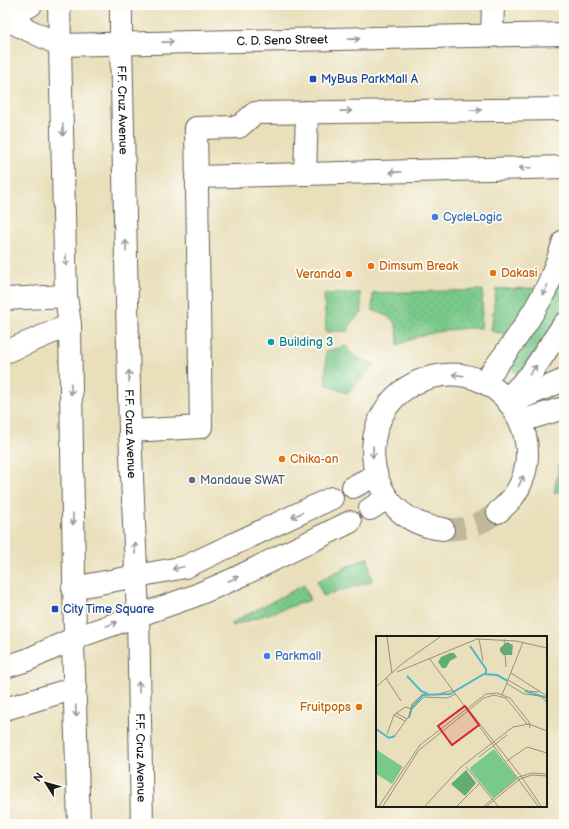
<svg xmlns="http://www.w3.org/2000/svg" width="569" height="829" viewBox="0 0 569 829" font-family="'Balsamiq Sans',sans-serif">
  <style>
    .grass { fill: url(#grass-dots); stroke: #4a7253 }
    .lines { fill: none; stroke-linecap: round; stroke-linejoin: round }
    .minor-tunnel { stroke: #c0b89a; stroke-width: 22; stroke-dasharray: 22 11; stroke-linecap: butt }
    .minor-casing { stroke: #646053; stroke-width: 24 }
    .minor { stroke: #fff; stroke-width: 22 }
    .oneway { stroke: #999 }
    .transit-dot { fill: #1a4fb4; stroke: #fdfcf7; stroke-width: 1.5 }
    .shop-dot { fill: #3f7fe0; stroke: #fdfcf7; stroke-width: 1.5 }
    .food-dot { fill: #e8710a; stroke: #fdfcf7; stroke-width: 1.5 }
    .culture-dot { fill: #0f9aa8; stroke: #fdfcf7; stroke-width: 1.5 }
    .service-dot { fill: #5c6f8a; stroke: #fdfcf7; stroke-width: 1.5 }
    .labels { text-anchor: middle; stroke-width: 3.5; stroke-linejoin: round; paint-order: stroke }
    .street-label { font-size: 12px; fill: #1c1c1c; stroke: #fdfcf7 }
    .transit-label { font-size: 12px; fill: #164399; stroke: #fdfcf7; text-anchor: start }
    .shop-label { font-size: 12px; fill: #366cbe; stroke: #fdfcf7; text-anchor: start }
    .food-label { font-size: 12px; fill: #c56008; stroke: #fdfcf7; text-anchor: start }
    .culture-label { font-size: 12px; fill: #0d838f; stroke: #fdfcf7; text-anchor: start }
    .service-label { font-size: 12px; fill: #4e5e75; stroke: #fdfcf7; text-anchor: start }
    .inset-river { fill: none; stroke: #4cb8c8; stroke-width: 2 }
    .inset-road { fill: none; stroke: #97917b; stroke-width: 1 }
    .view { fill: #d62828; fill-opacity: 0.15; stroke: #d62828; stroke-width: 2 }
    .inset-edge { fill: none; stroke: #1c1c1c; stroke-width: 2 }
  </style>
  <defs>
    <pattern id="grass-dots" width="8" height="8" patternUnits="userSpaceOnUse"><rect width="8" height="8" fill="#78c98a"/><path d="M2 2h.1M6 6h.1" fill="none" stroke="#67ac76" stroke-width="1.8" stroke-linecap="round"/></pattern>
  </defs>
  <rect width="100%" height="100%" fill="#fdfcf7"/>
  <filter id="ink" filterUnits="userSpaceOnUse"><feTurbulence type="fractalNoise" baseFrequency=".025" numOctaves="2"/><feDisplacementMap in="SourceGraphic" scale="8" xChannelSelector="R" yChannelSelector="G"/><feConvolveMatrix kernelMatrix="1 2 1 2 8 2 1 2 1" color-interpolation-filters="sRGB"/></filter>
  <filter id="wash" filterUnits="userSpaceOnUse"><feTurbulence type="fractalNoise" baseFrequency=".012" numOctaves="4" result="noise"/><feDisplacementMap in="SourceGraphic" scale="16" xChannelSelector="R" yChannelSelector="G"/><feGaussianBlur stdDeviation="0.9" result="paint"/><feColorMatrix in="noise" values="0 0 0 0 0 0 0 0 0 0 0 0 0 0 0 0 0 1.4 0 .05"/><feComposite in="paint" operator="in"/></filter>
  <g filter="url(#wash)">
    <rect width="100%" height="100%" fill="#e9dfba"/>
    <path class="grass" d="M 564,252 L 564,309 L 520,376 L 505,362 Z
      M 536,288 L 510,335 L 491,331 L 496,289 Z
      M 483,290 L 481,328 C 450,328 426,332 398,345 C 398,321 395,318 372,310 L 373,293 Z
      M 360,293 L 362,313 L 352,321 L 348,331 L 326,332 L 324,294 Z
      M 346,346 C 353,357 363,362 376,364 L 347,393 L 326,384 L 326,351 Z
      M 564,454 L 564,493 L 563,490 L 554,493 L 561,456 Z
      M 368,557 L 372,581 L 323,596 L 317,581 Z
      M 304,585 L 310,600 L 232,626 L 231,623 Z"/>
  </g>
  <g filter="url(#ink)">
    <g class="lines">
      <path class="minor-tunnel" d="M 443,529 C 463,531 482,524 498,512"/>
      <g class="minor-casing">
        <g id="minor">
          <path d="M 59,5 L 66,296 L 70,325 L 75,638 L 73,645 L 79,824"/>
          <path id="s1" d="M 121,5 L 121,43 L 130,431 L 138,615 L 142,824"/>
          <path id="s2" d="M 5,19 L 60,45 L 564,34"/>
          <path d="M 7,19 L 31,5"/>
          <path d="M 492,36 L 493,5"/>
          <path d="M 305,174 L 307,112"/>
          <path d="M 196,177 L 564,167"/>
          <path d="M 5,299 L 66,296"/>
          <path d="M 5,352 L 70,325"/>
          <path d="M 484,382 C 507,352 530,321 547,287 C 554,272 559,256 564,241"/>
          <path d="M 507,399 L 530,375 L 564,324"/>
          <path d="M 510,403 L 564,380"/>
          <path d="M 521,421 L 564,408"/>
          <path d="M 130,431 L 201,427 L 196,128 L 239,127 L 255,113 L 564,109"/>
          <path d="M 353,487 L 376,475"/>
          <path d="M 370,509 L 387,498"/>
          <path d="M 443,529 C 356,520 348,398 432,377 C 511,357 562,462 498,512"/>
          <path d="M 73,588 L 185,567 L 332,498"/>
          <path d="M 5,667 L 27,660 L 75,638 L 194,596 L 234,579 L 350,522"/>
          <path d="M 5,709 L 75,688"/>
        </g>
      </g>
      <use href="#minor" class="minor"/>
    </g>
    <defs><path id="oneway-shaft" d="M-6 0H5M1.5-3L5.5 0L1.5 3" fill="none" stroke-width="1.6" stroke-linecap="round" stroke-linejoin="round"/></defs>
    <g class="oneway">
      <use href="#oneway-shaft" transform="translate(354 39) rotate(-1)"/>
      <use href="#oneway-shaft" transform="translate(168 42) rotate(-1)"/>
      <use href="#oneway-shaft" transform="translate(476 110) rotate(-1)"/>
      <use href="#oneway-shaft" transform="translate(346 111) rotate(-1)"/>
      <use href="#oneway-shaft" transform="translate(63 130) rotate(89)"/>
      <use href="#oneway-shaft" transform="translate(525 168) rotate(178)"/>
      <use href="#oneway-shaft" transform="translate(395 172) rotate(179)"/>
      <use href="#oneway-shaft" transform="translate(126 246) rotate(-91)"/>
      <use href="#oneway-shaft" transform="translate(66 260) rotate(89)"/>
      <use href="#oneway-shaft" transform="translate(545 290) rotate(117)"/>
      <use href="#oneway-shaft" transform="translate(533 370) rotate(-53)"/>
      <use href="#oneway-shaft" transform="translate(458 375) rotate(-173)"/>
      <use href="#oneway-shaft" transform="translate(129 376) rotate(-91)"/>
      <use href="#oneway-shaft" transform="translate(71 389) rotate(89)"/>
      <use href="#oneway-shaft" transform="translate(373 452) rotate(91)"/>
      <use href="#oneway-shaft" transform="translate(521 481) rotate(-66)"/>
      <use href="#oneway-shaft" transform="translate(297 515) rotate(155)"/>
      <use href="#oneway-shaft" transform="translate(73 519) rotate(89)"/>
      <use href="#oneway-shaft" transform="translate(135 548) rotate(-92)"/>
      <use href="#oneway-shaft" transform="translate(178 568) rotate(168)"/>
      <use href="#oneway-shaft" transform="translate(233 579) rotate(-24)"/>
      <use href="#oneway-shaft" transform="translate(112 624) rotate(-20)"/>
      <use href="#oneway-shaft" transform="translate(139 687) rotate(-91)"/>
      <use href="#oneway-shaft" transform="translate(76 711) rotate(88)"/>
    </g>
  </g>
  <g class="transit-dot">
    <rect x="309" y="75" width="8" height="8" rx="2"/>
    <rect x="51" y="605" width="8" height="8" rx="2"/>
  </g>
  <g class="shop-dot">
    <circle cx="435" cy="217" r="4"/>
    <circle cx="267" cy="656" r="4"/>
  </g>
  <g class="food-dot">
    <circle cx="371" cy="266" r="4"/>
    <circle cx="493" cy="273" r="4"/>
    <circle cx="349" cy="274" r="4"/>
    <circle cx="282" cy="459" r="4"/>
    <circle cx="359" cy="707" r="4"/>
  </g>
  <circle class="culture-dot" cx="271" cy="342" r="4"/>
  <circle class="service-dot" cx="192" cy="480" r="4"/>
  <g class="labels">
    <g class="street-label">
      <text dy="4" stroke="none"><textPath href="#s2" startOffset="283">C. D. Seno Street</textPath></text>
      <text dy="4" stroke="none"><textPath href="#s1" startOffset="105">F.F. Cruz Avenue</textPath></text>
      <text dy="4" stroke="none"><textPath href="#s1" startOffset="429">F.F. Cruz Avenue</textPath></text>
      <text dy="4" stroke="none"><textPath href="#s1" startOffset="753">F.F. Cruz Avenue</textPath></text>
    </g>
    <g class="transit-label">
      <text x="321" y="83">MyBus ParkMall A</text>
      <text x="63" y="613">City Time Square</text>
    </g>
    <g class="shop-label">
      <text x="443" y="221">CycleLogic</text>
      <text x="275" y="660">Parkmall</text>
    </g>
    <g class="food-label">
      <text x="379" y="270">Dimsum Break</text>
      <text x="501" y="277">Dakasi</text>
      <text x="341" y="278" text-anchor="end">Veranda</text>
      <text x="290" y="463">Chika-an</text>
      <text x="351" y="711" text-anchor="end">Fruitpops</text>
    </g>
    <g class="culture-label">
      <text x="279" y="346">Building 3</text>
    </g>
    <g class="service-label">
      <text x="200" y="484">Mandaue SWAT</text>
    </g>
  </g>
  <g transform="translate(376 636)">
    <rect width="171" height="171" fill="#e9dfba"/>
    <path d="M 118,113 L 141,142 L 117,162 L 94,134 L 95,131 ZM 1,114 L 27,131 L 16,148 L 0,138 Z" fill="#78c98a"/>
    <path d="M 131,6 L 137,9 L 136,19 L 127,19 L 124,15 L 124,12 ZM 74,17 L 78,17 L 81,21 L 74,25 L 70,32 L 66,32 L 62,26 L 65,21 ZM 90,134 L 100,147 L 89,160 L 75,148 Z" fill="#62ad76"/>
    <path class="inset-river" d="M 94,10 L 110,33 L 110,38M 31,40 L 45,55 L 52,58M 149,55 L 171,62M 33,82 L 36,71 L 47,59 L 74,58 L 108,38 L 121,39 L 132,45M 0,93 L 13,102 L 19,100"/>
    <path class="inset-road" d="M 11,1 L 16,37M 103,3 L 107,25M 128,3 L 130,31M 53,22 L 162,170M 21,36 L 101,3 L 140,5 L 171,12M 135,37 L 171,60M 10,42 L 25,65M 132,44 L 151,55 L 163,56M 130,47 L 148,58 L 165,60 L 171,67M 0,51 L 27,27 L 64,1M 63,58 L 77,54M 126,59 L 147,6M 92,73 L 145,140 L 165,170M 20,77 L 31,83M 18,79 L 29,85M 11,98 L 18,79 L 29,71 L 36,73 L 48,61 L 71,62 L 80,58M 18,101 L 33,80 L 36,68 L 47,58M 103,121 L 131,99M 131,125 L 151,111 L 171,117M 90,131 L 122,170M 3,170 L 44,109 L 110,58 L 121,57 L 134,62 L 153,86 L 154,92M 7,170 L 43,114 L 108,62 L 118,59 L 130,62 L 151,88M 49,170 L 85,131 L 137,91 L 153,88 L 171,95M 81,170 L 103,148M 108,170 L 143,141 L 156,137 L 171,138M 111,170 L 144,143 L 156,139 L 171,140"/>
    <path class="view" d="M 89,70 L 103,89 L 76,109 L 62,90 Z"/>
    <rect width="171" height="171" class="inset-edge"/>
  </g>
  <rect width="569" height="829" fill="none" stroke="#fdfcf7" stroke-width="20"/>
  <g transform="translate(46 783) rotate(307)" stroke="#fdfcf7" stroke-width="3" paint-order="stroke">
  <path d="M0-3L7 15L0 10L-7 15Z" fill="#1c1c1c"/>
  <text y="-6" font-size="11" font-weight="bold" text-anchor="middle" fill="#1c1c1c">N</text>
  </g>
</svg>
